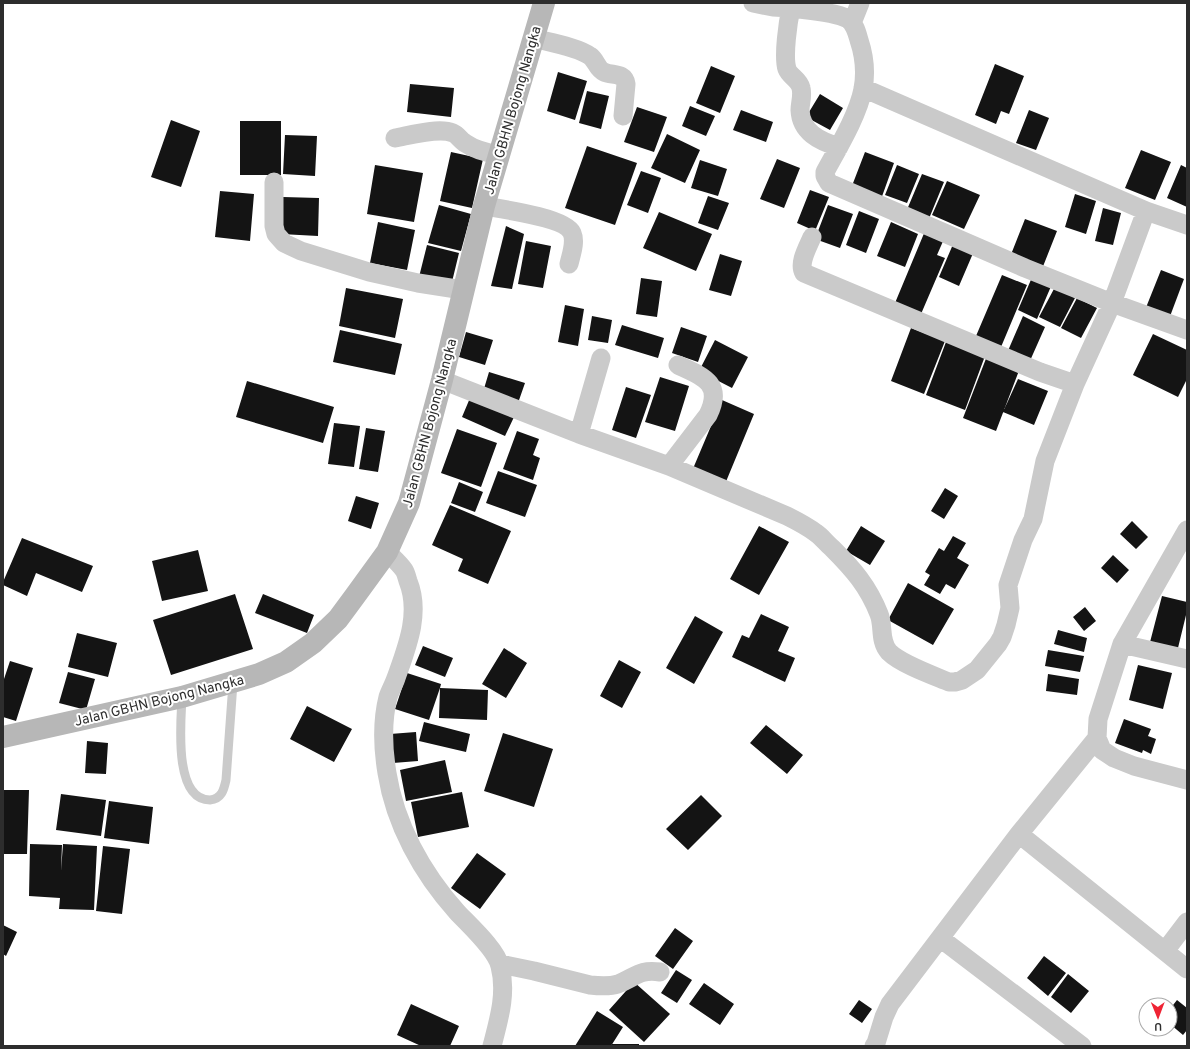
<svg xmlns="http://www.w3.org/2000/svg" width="1190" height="1049" viewBox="0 0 1190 1049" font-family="Overpass,sans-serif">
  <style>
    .building { fill: #141414 }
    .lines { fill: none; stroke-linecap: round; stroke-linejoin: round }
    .lane { stroke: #cacaca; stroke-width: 9 }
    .street { stroke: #cacaca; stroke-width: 19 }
    .secondary { stroke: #b7b7b7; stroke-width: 22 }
    .labels { text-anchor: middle; stroke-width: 4; stroke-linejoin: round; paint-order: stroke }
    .street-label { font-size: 14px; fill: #2d2d2d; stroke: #fff }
  </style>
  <rect width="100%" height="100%" fill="#fff"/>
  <path class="building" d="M 995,64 L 1024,76 L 1009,114 L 1001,111 L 996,124 L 975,115 Z
    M 711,66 L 735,76 L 720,113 L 696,103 Z
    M 558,72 L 587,81 L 575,120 L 547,111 Z
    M 410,84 L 454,88 L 451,117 L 407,112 Z
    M 587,91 L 609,96 L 601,129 L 579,123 Z
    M 820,94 L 843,108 L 830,130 L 806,117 Z
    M 690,106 L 715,116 L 706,136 L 682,126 Z
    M 637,107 L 667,117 L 654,152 L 624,142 Z
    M 741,110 L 773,122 L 766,142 L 733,130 Z
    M 1029,110 L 1049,118 L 1036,150 L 1016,143 Z
    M 171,120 L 200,131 L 181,187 L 151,177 Z
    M 240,121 L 281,121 L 281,175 L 240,175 Z
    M 667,134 L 700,150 L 685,183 L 651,168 Z
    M 285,135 L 317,136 L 315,176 L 283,174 Z
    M 587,146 L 637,163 L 615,225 L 565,208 Z
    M 1141,150 L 1171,162 L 1155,200 L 1125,188 Z
    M 451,152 L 483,159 L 472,208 L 440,201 Z
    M 865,152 L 894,163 L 880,202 L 850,191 Z
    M 777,159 L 800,168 L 784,208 L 760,199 Z
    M 700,160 L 727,169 L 718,196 L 691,188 Z
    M 375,165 L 423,173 L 414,222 L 367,214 Z
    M 897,165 L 919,174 L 907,203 L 885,195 Z
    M 1181,165 L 1187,168 L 1187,207 L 1167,198 Z
    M 641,171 L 661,178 L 648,213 L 627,205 Z
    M 922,174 L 944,182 L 928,221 L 906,212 Z
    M 947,181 L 980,195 L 964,229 L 932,215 Z
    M 810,190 L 829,197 L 815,231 L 797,223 Z
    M 220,191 L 254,194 L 250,241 L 215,237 Z
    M 1075,194 L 1096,201 L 1086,234 L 1065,227 Z
    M 708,196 L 729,203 L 718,230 L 698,223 Z
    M 283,197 L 319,198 L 318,236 L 281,234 Z
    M 439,205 L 471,214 L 461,251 L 428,243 Z
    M 828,205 L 853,214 L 840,248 L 815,239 Z
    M 1103,208 L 1121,213 L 1113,245 L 1095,241 Z
    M 859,211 L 879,219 L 866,253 L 846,245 Z
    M 659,212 L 712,234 L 696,271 L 643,248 Z
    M 1025,219 L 1057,231 L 1042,269 L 1010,257 Z
    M 378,222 L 415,230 L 407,270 L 370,263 Z
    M 891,222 L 918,234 L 905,267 L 877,256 Z
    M 506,226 L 524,234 L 512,289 L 491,286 Z
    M 925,231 L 944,239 L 937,255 L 945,258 L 921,314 L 895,303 Z
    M 526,241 L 551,246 L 543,288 L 518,284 Z
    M 954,242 L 974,251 L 959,286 L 939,277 Z
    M 427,245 L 459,253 L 451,286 L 419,277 Z
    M 720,254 L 742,261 L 731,296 L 709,290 Z
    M 1161,270 L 1184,279 L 1169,319 L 1145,310 Z
    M 1002,275 L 1027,285 L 1001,347 L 976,336 Z
    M 1033,275 L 1052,284 L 1037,319 L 1018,310 Z
    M 641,278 L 662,281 L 657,317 L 636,314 Z
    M 1055,287 L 1075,298 L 1060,327 L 1039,317 Z
    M 346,288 L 403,299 L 395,338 L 339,326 Z
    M 1077,298 L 1097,308 L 1081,338 L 1061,328 Z
    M 565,305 L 584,309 L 578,346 L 558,342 Z
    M 592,316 L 612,320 L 608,343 L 588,340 Z
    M 1023,316 L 1045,327 L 1029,363 L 1007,353 Z
    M 622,325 L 664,338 L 658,358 L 615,345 Z
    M 681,327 L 707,336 L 698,362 L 672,353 Z
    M 911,328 L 945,341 L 924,394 L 891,381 Z
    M 340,330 L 402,344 L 395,375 L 333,362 Z
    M 466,332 L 493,340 L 485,365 L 459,357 Z
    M 1153,334 L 1187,350 L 1187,379 L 1178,397 L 1133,375 Z
    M 715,340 L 748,357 L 732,388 L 699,371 Z
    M 946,342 L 985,356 L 965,410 L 926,395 Z
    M 987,356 L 1020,368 L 996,431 L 963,418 Z
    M 489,372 L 525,383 L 518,403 L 483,392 Z
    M 660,377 L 689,386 L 675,431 L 645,422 Z
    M 1018,379 L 1048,391 L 1034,425 L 1003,412 Z
    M 247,381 L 334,407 L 323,443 L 236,417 Z
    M 626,387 L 651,395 L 636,438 L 612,430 Z
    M 470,398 L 514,417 L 505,436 L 462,417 Z
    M 722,400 L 754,414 L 725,484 L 692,471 Z
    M 334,423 L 360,426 L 354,467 L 328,464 Z
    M 366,428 L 385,431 L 378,472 L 359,469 Z
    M 457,429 L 497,443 L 481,487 L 441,473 Z
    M 517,431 L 539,439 L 533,455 L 540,458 L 533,480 L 503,469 Z
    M 498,471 L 537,485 L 525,517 L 486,503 Z
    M 459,482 L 483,492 L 475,512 L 451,503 Z
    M 945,488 L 958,496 L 944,519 L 931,511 Z
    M 356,496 L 379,503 L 371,529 L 348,521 Z
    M 450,505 L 511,531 L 488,584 L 458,571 L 463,559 L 432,545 Z
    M 1132,521 L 1148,537 L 1136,549 L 1120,534 Z
    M 759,526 L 789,542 L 759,595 L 730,579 Z
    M 861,526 L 885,541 L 870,565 L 846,551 Z
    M 953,536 L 966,543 L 957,558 L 969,565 L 955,589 L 946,584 L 940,594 L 924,585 L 930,575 L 925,572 L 939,548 L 944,551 Z
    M 22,538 L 93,566 L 82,592 L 36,573 L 27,596 L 3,585 L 3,582 Z
    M 198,550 L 208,591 L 162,601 L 152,561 Z
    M 1113,555 L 1129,570 L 1117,583 L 1101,568 Z
    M 908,583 L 954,609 L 933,645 L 888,620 Z
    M 235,594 L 253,649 L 171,675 L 153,620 Z
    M 263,594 L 314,615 L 307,633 L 255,613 Z
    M 1162,596 L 1187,602 L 1187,611 L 1177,652 L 1149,646 Z
    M 1085,607 L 1096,621 L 1084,631 L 1073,617 Z
    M 761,614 L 789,627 L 778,651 L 795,658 L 785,682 L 732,657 L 742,635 L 749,638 Z
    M 695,616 L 723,632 L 694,684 L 666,668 Z
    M 1058,630 L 1087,638 L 1084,652 L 1054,644 Z
    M 77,633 L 117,643 L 108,677 L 68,667 Z
    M 423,646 L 453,658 L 445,677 L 415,665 Z
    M 504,648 L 527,663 L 506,698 L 482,684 Z
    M 1048,650 L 1084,656 L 1080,672 L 1045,666 Z
    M 619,660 L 641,672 L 622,708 L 600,696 Z
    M 10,661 L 33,668 L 16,721 L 3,717 L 3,682 Z
    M 1138,665 L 1172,673 L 1163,709 L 1129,700 Z
    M 68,672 L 95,679 L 86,710 L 59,703 Z
    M 407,673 L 441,684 L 440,688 L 488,690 L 487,720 L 439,718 L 440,688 L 429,720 L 395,709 Z
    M 1048,674 L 1079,679 L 1077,695 L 1046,691 Z
    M 307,706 L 352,729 L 334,762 L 290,739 Z
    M 1124,719 L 1151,729 L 1148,736 L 1156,739 L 1151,754 L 1143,750 L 1142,753 L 1115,743 Z
    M 424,722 L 470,734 L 466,752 L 419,741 Z
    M 766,725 L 803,755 L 787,774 L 750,743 Z
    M 416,732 L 418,761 L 393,763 L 390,734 Z
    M 503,733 L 553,749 L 534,807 L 484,791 Z
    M 87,741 L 108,743 L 106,774 L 85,773 Z
    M 445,760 L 452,792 L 406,801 L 400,770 Z
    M 3,790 L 29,790 L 27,854 L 3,854 Z
    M 462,792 L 469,827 L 418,837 L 411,802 Z
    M 61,794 L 106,800 L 101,836 L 56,830 Z
    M 701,795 L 722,816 L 688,850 L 666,829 Z
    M 109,801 L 153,807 L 149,844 L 104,838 Z
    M 30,844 L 62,845 L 61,871 L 63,844 L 97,846 L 94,910 L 59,909 L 60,898 L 29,896 Z
    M 103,846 L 130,849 L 122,914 L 96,911 Z
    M 477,853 L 506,874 L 480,909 L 451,888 Z
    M 3,925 L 17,932 L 6,956 L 3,954 Z
    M 675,928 L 693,941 L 673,969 L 655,956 Z
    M 1044,956 L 1066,973 L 1048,996 L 1027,978 Z
    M 676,970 L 692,980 L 677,1003 L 661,993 Z
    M 1068,974 L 1089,991 L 1071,1013 L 1051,997 Z
    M 634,982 L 670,1014 L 644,1042 L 609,1010 Z
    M 704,983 L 734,1004 L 720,1025 L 689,1004 Z
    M 859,1000 L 872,1009 L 862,1023 L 849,1014 Z
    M 1177,1000 L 1187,1008 L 1187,1030 L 1183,1035 L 1170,1024 L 1170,1009 Z
    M 411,1004 L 459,1026 L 450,1046 L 421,1046 L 397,1035 Z
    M 597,1011 L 623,1027 L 611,1046 L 575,1046 Z
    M 612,1044 L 639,1044 L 639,1046 L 612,1046 Z"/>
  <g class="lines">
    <path class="lane" d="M 182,697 C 181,721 173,800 210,800 C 222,799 224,789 226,780 L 233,683"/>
    <path class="street" d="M 753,3 L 773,7 L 791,8 C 788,22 783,56 787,69 C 790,77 799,79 801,88 C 803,96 800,103 800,110 C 801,132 819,141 839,147
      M 792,3 L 791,8 C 806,10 836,12 848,19 C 855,24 857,33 859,40 C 864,55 866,73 863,89 C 858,115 838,148 825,172 L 825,176 L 829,183 L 1025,268 L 1112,303 L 1187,330
      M 852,23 L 860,3
      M 533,38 C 548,42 578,47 590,56 C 596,60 597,69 604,72 C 612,76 624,72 626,84 L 623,116
      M 863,88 L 1146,211 L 1187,225
      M 395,138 C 411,135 439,127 453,133 C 458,135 460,140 465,143 C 475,150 487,153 500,155
      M 274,182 L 274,226 L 276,234 L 284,243 L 301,251 L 369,272 L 418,283 L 463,290
      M 484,206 C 501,209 566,218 572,233 C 576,242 571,255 569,264
      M 812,237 C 808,247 798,263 804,273 L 1040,372 L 1075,384 L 1112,303 L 1146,211
      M 442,380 L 579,434 L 669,466 L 787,516 C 797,521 807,526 816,533 C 822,537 826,543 832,548 C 853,569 868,586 879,614 C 884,626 879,641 889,652 C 901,664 932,675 949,682 L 955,682 L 962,680 L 977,670 L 998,644 L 1002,637 L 1006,625 L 1010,608 L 1008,585 L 1023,540 L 1033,519 L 1045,461 L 1075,384
      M 579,434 L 601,358
      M 669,466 L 708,415 C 724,383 702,376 678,365
      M 1187,530 L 1122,644 L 1098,719 L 1097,738 L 1102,750 L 1114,758 L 1134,766 L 1187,780
      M 387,552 C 393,558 399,563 404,570 C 406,573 407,578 408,581 C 421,613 407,647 396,678 C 394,684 390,691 388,697 C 382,721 383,749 387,773 C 395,824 422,873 457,912 C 469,925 496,949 500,966 C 507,993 499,1019 492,1046
      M 1122,644 L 1187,659
      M 1019,834 L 1187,969
      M 940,938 L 1082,1046
      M 1165,951 L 1187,922
      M 500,964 L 534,971 L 590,985 C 599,986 609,987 618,984 C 636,977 639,969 660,972
      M 874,1046 L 876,1043 L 884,1017 L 890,1004 L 1019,834 L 1097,738"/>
    <path class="secondary" d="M 3,737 L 182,697 L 259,674 L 286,662 L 313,643 L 338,619 L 355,596 L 387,552 L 409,503 L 442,380 L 484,206 L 544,3"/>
  </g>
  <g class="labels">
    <g class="street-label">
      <text transform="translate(512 110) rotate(-74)" y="5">Jalan GBHN Bojong Nangka</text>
      <text transform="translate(429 423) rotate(-75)" y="5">Jalan GBHN Bojong Nangka</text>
      <text transform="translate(159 700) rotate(-14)" y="5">Jalan GBHN Bojong Nangka</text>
    </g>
  </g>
  <rect width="1190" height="1049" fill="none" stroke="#2d2d2d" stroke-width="8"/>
  <g transform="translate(1158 1017) rotate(179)"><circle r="19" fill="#ffffff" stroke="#ababab"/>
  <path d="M0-3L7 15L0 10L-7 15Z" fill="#ef2334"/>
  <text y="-6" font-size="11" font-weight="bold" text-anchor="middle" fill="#2d2d2d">U</text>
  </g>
</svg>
